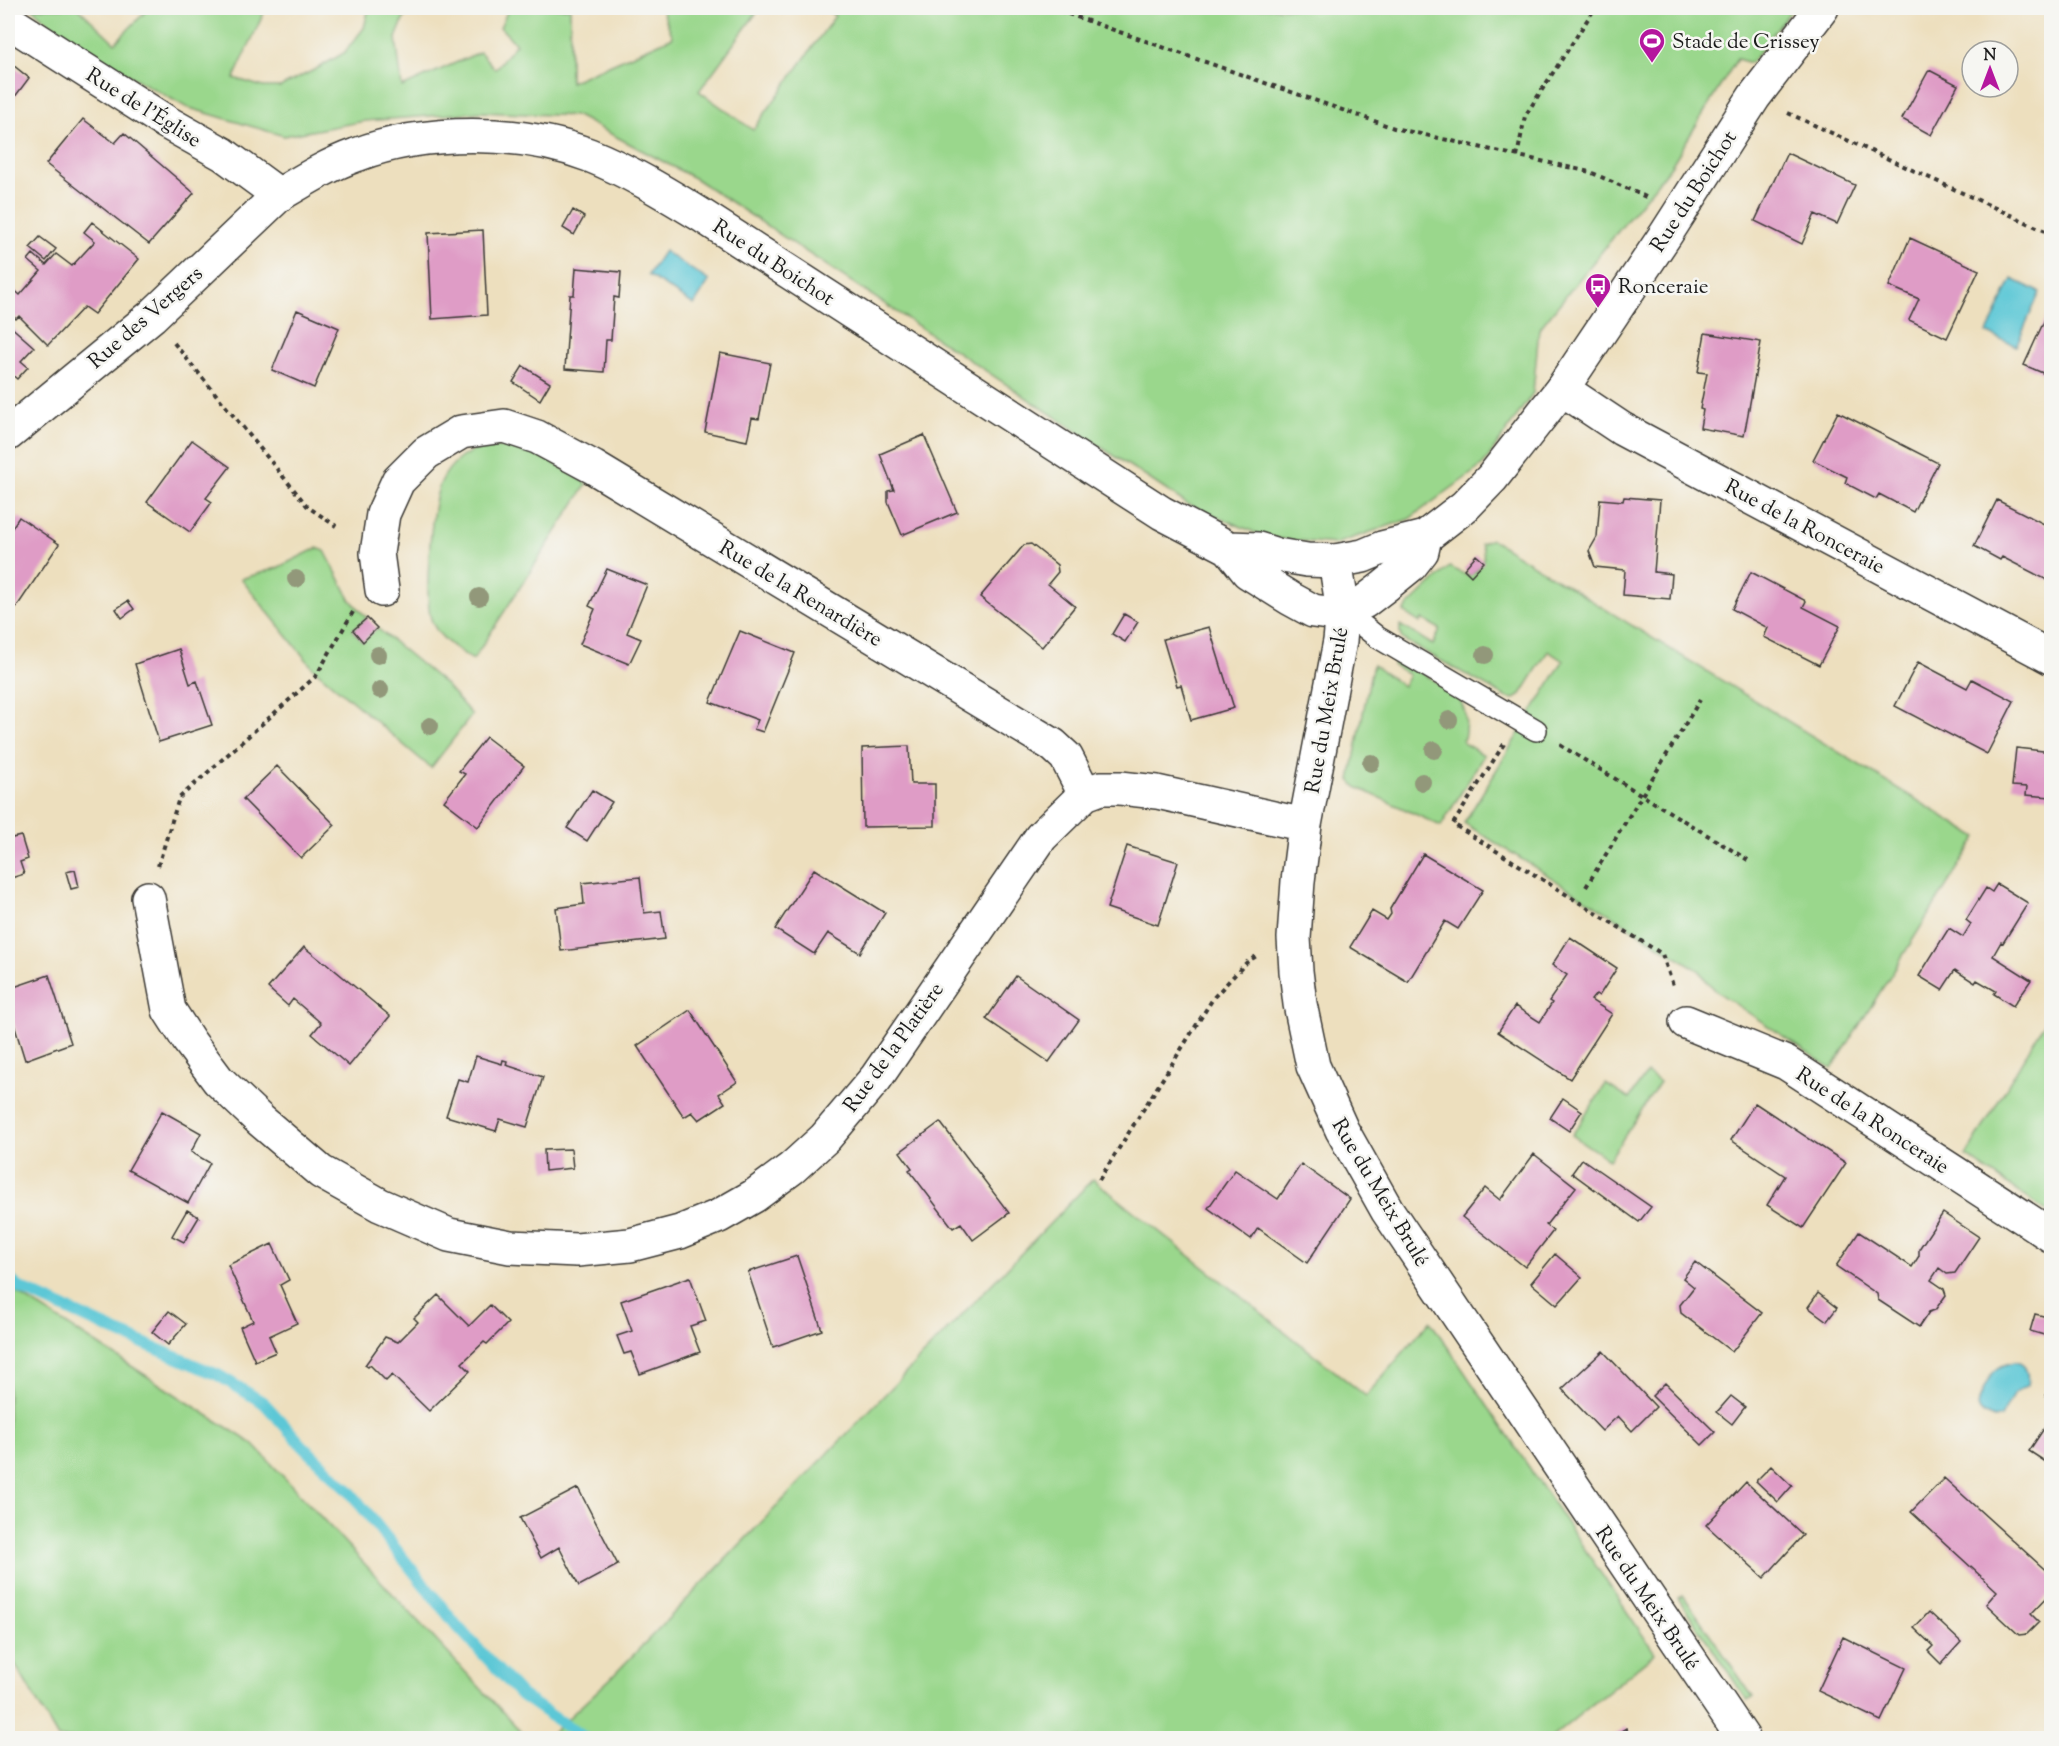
<svg xmlns="http://www.w3.org/2000/svg" width="2059" height="1746" viewBox="0 0 2059 1746" font-family="'Sorts Mill Goudy',serif">
  <style>
    .green { fill: #9ad78c; stroke: #5b7a54; stroke-width: 1.5 }
    .water { fill: #5cc7d6; stroke: #3c7279; stroke-width: 1.5 }
    .lines { fill: none; stroke-linecap: round; stroke-linejoin: round }
    .stream { stroke: #5cc7d6; stroke-width: 12 }
    .building { fill: #df9cc6 }
    .service-casing { stroke: #3b3934; stroke-width: 24 }
    .minor-casing { stroke: #3b3934; stroke-width: 36 }
    .tertiary-casing { stroke: #3b3934; stroke-width: 36 }
    .path { stroke: #3b3934; stroke-width: 4; stroke-dasharray: 4.5 4.5; stroke-linecap: butt }
    .service { stroke: #fff; stroke-width: 21 }
    .minor { stroke: #fff; stroke-width: 33 }
    .tertiary { stroke: #fff; stroke-width: 33 }
    .tree { fill: #92987a }
    .labels { text-anchor: middle; stroke-width: 5; stroke-linejoin: round; paint-order: stroke }
    .poi-label { font-size: 21px; fill: #1c1c1c; stroke: #f6f6f2; text-anchor: start }
    .street-label { font-size: 21px; fill: #1c1c1c; stroke: #f6f6f2 }
  </style>
  <rect width="100%" height="100%" fill="#f6f6f2"/>
  <filter id="ink" filterUnits="userSpaceOnUse"><feTurbulence type="fractalNoise" baseFrequency=".0167" numOctaves="2"/><feDisplacementMap in="SourceGraphic" scale="12" xChannelSelector="R" yChannelSelector="G"/><feConvolveMatrix kernelMatrix="1 2 1 2 8 2 1 2 1" color-interpolation-filters="sRGB"/></filter>
  <filter id="wash" filterUnits="userSpaceOnUse"><feTurbulence type="fractalNoise" baseFrequency=".008" numOctaves="4" result="noise"/><feDisplacementMap in="SourceGraphic" scale="24" xChannelSelector="R" yChannelSelector="G"/><feGaussianBlur stdDeviation="1.35" result="paint"/><feColorMatrix in="noise" values="0 0 0 0 0 0 0 0 0 0 0 0 0 0 0 0 0 1.4 0 .05"/><feComposite in="paint" operator="in"/></filter>
  <g filter="url(#wash)">
    <rect width="100%" height="100%" fill="#eddfbe"/>
    <path class="green" d="M 32,8 L 78,8 L 115,43 L 149,8 L 266,8 L 234,78 L 263,87 L 280,87 L 316,69 L 344,53 L 364,28 L 369,8 L 408,8 L 396,38 L 402,87 L 480,52 L 495,69 L 516,44 L 500,27 L 509,8 L 570,8 L 570,82 L 673,37 L 661,8 L 760,8 L 699,91 L 753,130 L 835,16 L 824,8 L 1793,8 L 1751,63 L 1737,59 L 1671,166 L 1539,329 L 1533,393 L 1483,465 L 1409,519 L 1335,544 L 1268,538 L 1187,504 L 696,179 L 577,116 L 481,112 L 365,121 L 284,136 L 186,107 L 71,43 Z
      M 487,447 C 525,445 557,462 587,484 L 473,660 C 457,649 438,639 431,619 C 424,596 431,503 441,482 C 450,463 467,450 487,447 Z
      M 1491,539 L 1977,837 L 1832,1069 L 1719,993 L 1707,982 L 1700,971 L 1464,823 L 1563,661 L 1548,651 L 1520,696 L 1515,699 L 1508,698 L 1402,639 L 1400,633 L 1400,625 L 1433,645 L 1440,629 L 1422,619 L 1420,623 L 1404,612 L 1408,606 L 1447,569 L 1450,567 L 1468,576 C 1482,570 1487,557 1481,544 Z
      M 317,548 L 325,551 L 350,599 L 367,618 L 353,630 L 362,641 L 377,628 L 446,685 L 472,715 L 431,768 L 313,668 L 241,579 L 277,568 Z
      M 1395,660 C 1411,667 1449,687 1460,701 C 1468,712 1466,731 1463,743 L 1484,755 L 1441,826 L 1356,787 L 1350,780 L 1370,677 L 1373,665 L 1403,686 L 1409,675 L 1393,665 Z
      M 2051,1012 L 2051,1214 L 1966,1156 Z
      M 1647,1073 L 1660,1082 L 1609,1160 L 1572,1135 L 1606,1084 L 1629,1099 Z
      M 1093,1179 L 1366,1396 L 1430,1321 L 1655,1653 L 1551,1738 L 547,1738 L 610,1679 Z
      M 8,1287 L 253,1444 L 527,1738 L 58,1738 L 8,1652 Z
      M 1683,1595 L 1753,1697 L 1747,1700 L 1678,1598 Z"/>
    <path class="water" d="M 664,251 L 709,281 L 694,305 L 648,275 Z
      M 2012,279 L 2040,292 L 2016,346 L 1987,333 Z
      M 2014,1362 C 2026,1362 2029,1374 2027,1385 L 2013,1395 L 2001,1417 L 1994,1419 C 1972,1411 1977,1404 1985,1386 C 1988,1380 1991,1374 1996,1370 C 2001,1365 2007,1364 2014,1362 Z"/>
    <g class="lines">
      <path class="stream" d="M 8,1278 L 18,1287 L 115,1331 L 218,1375 L 264,1403 L 303,1446 L 351,1493 L 457,1626 L 521,1695 L 584,1738"/>
    </g>
    <g id="blocks">
      <path class="building" d="M 8,61 L 29,78 L 8,106 Z
        M 1929,70 L 1958,85 L 1931,135 L 1902,119 Z
        M 83,119 L 115,143 L 124,133 L 194,193 L 149,244 L 46,164 Z
        M 1787,153 L 1855,185 L 1837,224 L 1815,214 L 1802,244 L 1755,221 Z
        M 573,210 L 584,217 L 574,235 L 563,228 Z
        M 92,222 L 139,259 L 94,314 L 84,307 L 48,345 L 19,316 L 16,319 L 8,311 L 8,288 L 10,286 L 20,295 L 41,271 L 28,260 L 33,254 L 46,265 L 56,254 L 72,266 L 95,241 L 84,232 Z
        M 483,230 L 487,315 L 432,319 L 428,233 Z
        M 40,237 L 56,249 L 46,261 L 30,248 Z
        M 1910,238 L 1979,270 L 1947,338 L 1909,320 L 1919,299 L 1889,286 Z
        M 576,268 L 621,272 L 619,298 L 614,297 L 611,340 L 606,340 L 604,372 L 565,369 L 570,295 L 574,295 Z
        M 2052,304 L 2052,377 L 2024,365 Z
        M 297,310 L 339,328 L 314,388 L 272,370 Z
        M 8,324 L 34,347 L 21,361 L 28,367 L 17,379 L 10,373 L 8,376 Z
        M 1705,333 L 1761,342 L 1744,436 L 1700,428 L 1703,410 L 1700,409 L 1707,373 L 1698,372 Z
        M 720,353 L 770,363 L 759,419 L 752,418 L 747,441 L 705,432 Z
        M 523,366 L 550,383 L 540,400 L 513,382 Z
        M 1838,412 L 1938,463 L 1913,512 L 1879,494 L 1876,499 L 1845,483 L 1847,477 L 1813,460 Z
        M 924,435 L 957,512 L 902,535 L 888,502 L 888,491 L 894,490 L 880,454 Z
        M 192,440 L 230,467 L 206,498 L 212,502 L 190,532 L 147,502 Z
        M 1624,497 L 1660,500 L 1654,572 L 1672,574 L 1670,599 L 1623,595 L 1625,570 L 1595,567 L 1589,551 L 1597,537 L 1600,499 L 1623,501 Z
        M 1997,500 L 2052,528 L 2052,571 L 2047,580 L 2002,557 L 2000,560 L 1974,546 Z
        M 19,517 L 59,544 L 16,608 L 8,603 L 8,534 Z
        M 1031,544 L 1057,565 L 1058,572 L 1048,584 L 1075,606 L 1042,647 L 980,597 L 1024,545 Z
        M 1476,555 L 1484,562 L 1471,576 L 1464,569 Z
        M 607,569 L 647,585 L 627,633 L 641,639 L 629,664 L 580,644 L 595,609 L 589,606 Z
        M 1751,572 L 1806,601 L 1803,607 L 1840,626 L 1819,665 L 1764,637 L 1768,628 L 1732,609 Z
        M 128,601 L 134,609 L 122,618 L 116,609 Z
        M 1124,614 L 1138,622 L 1125,642 L 1112,634 Z
        M 367,618 L 377,628 L 363,642 L 353,630 Z
        M 1209,627 L 1234,708 L 1191,720 L 1181,685 L 1177,686 L 1163,639 Z
        M 740,631 L 795,653 L 763,732 L 754,729 L 758,720 L 710,702 Z
        M 179,649 L 190,684 L 197,681 L 212,725 L 159,742 L 135,664 Z
        M 1918,662 L 1967,688 L 1972,679 L 2014,701 L 1987,754 L 1895,706 Z
        M 486,737 L 524,766 L 478,827 L 444,801 L 465,774 L 459,771 Z
        M 909,746 L 911,784 L 935,784 L 935,826 L 863,827 L 862,748 Z
        M 2016,748 L 2052,752 L 2051,797 L 2026,795 L 2027,787 L 2012,786 Z
        M 277,766 L 335,825 L 301,858 L 243,799 Z
        M 592,790 L 612,802 L 587,841 L 567,828 Z
        M 8,825 L 12,838 L 21,836 L 28,859 L 20,862 L 24,874 L 8,879 Z
        M 1127,846 L 1178,862 L 1158,925 L 1107,908 Z
        M 1423,854 L 1483,890 L 1458,929 L 1445,921 L 1408,982 L 1350,947 L 1372,911 L 1387,920 L 1391,914 L 1390,909 Z
        M 814,869 L 885,913 L 860,953 L 828,933 L 814,954 L 775,929 Z
        M 75,870 L 79,887 L 71,889 L 66,872 Z
        M 640,877 L 644,913 L 661,911 L 665,939 L 561,951 L 556,908 L 584,904 L 582,883 Z
        M 1997,884 L 2028,903 L 2003,943 L 2001,942 L 1993,956 L 2031,980 L 2013,1006 L 1994,994 L 1996,991 L 1977,980 L 1975,983 L 1955,970 L 1942,990 L 1919,976 L 1949,928 L 1963,937 L 1971,924 L 1966,920 L 1986,888 L 1992,892 Z
        M 1570,937 L 1617,968 L 1599,996 L 1596,994 L 1591,1000 L 1612,1014 L 1570,1079 L 1498,1032 L 1515,1006 L 1540,1022 L 1552,1003 L 1549,1001 L 1567,975 L 1552,965 Z
        M 304,947 L 324,963 L 325,962 L 390,1016 L 349,1066 L 312,1034 L 321,1023 L 293,999 L 288,1006 L 268,988 Z
        M 49,975 L 71,1043 L 25,1060 L 8,1005 L 8,989 Z
        M 1016,976 L 1079,1020 L 1049,1062 L 986,1019 Z
        M 690,1010 L 737,1082 L 719,1094 L 725,1103 L 699,1120 L 692,1112 L 684,1117 L 637,1046 Z
        M 476,1056 L 502,1064 L 503,1060 L 507,1061 L 506,1065 L 543,1077 L 527,1127 L 500,1119 L 496,1131 L 446,1116 L 458,1079 L 468,1082 Z
        M 1563,1098 L 1582,1111 L 1569,1131 L 1550,1118 Z
        M 1755,1103 L 1846,1163 L 1803,1228 L 1767,1205 L 1785,1176 L 1731,1140 Z
        M 162,1111 L 201,1133 L 191,1152 L 210,1163 L 188,1203 L 128,1170 Z
        M 940,1122 L 1009,1213 L 973,1240 L 961,1223 L 953,1228 L 909,1170 L 912,1168 L 900,1152 Z
        M 571,1149 L 573,1168 L 545,1171 L 544,1150 Z
        M 1534,1154 L 1576,1187 L 1546,1225 L 1553,1231 L 1525,1267 L 1462,1217 L 1485,1188 L 1500,1200 Z
        M 1582,1159 L 1651,1207 L 1639,1222 L 1572,1173 Z
        M 1301,1164 L 1350,1199 L 1307,1263 L 1258,1228 L 1251,1239 L 1208,1208 L 1235,1170 L 1278,1199 Z
        M 187,1210 L 199,1217 L 184,1242 L 172,1236 Z
        M 1943,1213 L 1979,1237 L 1955,1273 L 1947,1274 L 1939,1268 L 1931,1280 L 1944,1289 L 1946,1295 L 1935,1310 L 1929,1312 L 1919,1327 L 1878,1300 L 1877,1294 L 1836,1266 L 1859,1232 L 1912,1267 L 1919,1256 L 1919,1249 Z
        M 272,1244 L 289,1280 L 280,1285 L 297,1323 L 269,1336 L 276,1352 L 255,1361 L 240,1327 L 253,1321 L 228,1265 Z
        M 1555,1254 L 1582,1277 L 1557,1305 L 1531,1283 Z
        M 797,1256 L 822,1330 L 773,1347 L 748,1272 Z
        M 1695,1262 L 1762,1313 L 1732,1352 L 1681,1313 L 1680,1305 L 1694,1287 L 1683,1278 Z
        M 690,1277 L 706,1321 L 690,1326 L 700,1352 L 640,1374 L 631,1352 L 624,1354 L 617,1336 L 632,1331 L 621,1301 Z
        M 1818,1293 L 1837,1308 L 1827,1321 L 1808,1307 Z
        M 438,1295 L 469,1326 L 490,1305 L 508,1323 L 487,1344 L 484,1342 L 462,1363 L 470,1371 L 429,1411 L 392,1375 L 386,1381 L 370,1365 L 368,1367 L 365,1365 L 385,1337 L 398,1342 L 418,1322 L 414,1318 Z
        M 169,1311 L 186,1324 L 168,1345 L 152,1332 Z
        M 2035,1314 L 2052,1318 L 2051,1337 L 2030,1331 Z
        M 1603,1351 L 1656,1407 L 1632,1431 L 1618,1416 L 1602,1431 L 1562,1389 Z
        M 1665,1383 L 1715,1432 L 1702,1445 L 1652,1396 Z
        M 2052,1391 L 2052,1408 L 2045,1395 Z
        M 1731,1396 L 1745,1407 L 1732,1424 L 1717,1412 Z
        M 2052,1423 L 2052,1466 L 2029,1451 L 2047,1424 Z
        M 1771,1466 L 1792,1486 L 1778,1502 L 1756,1481 Z
        M 1944,1478 L 2052,1576 L 2052,1592 L 2031,1614 L 2039,1622 L 2027,1634 L 2019,1635 L 1986,1604 L 1997,1591 L 1911,1512 Z
        M 1746,1482 L 1803,1535 L 1764,1578 L 1706,1525 Z
        M 578,1488 L 618,1565 L 579,1586 L 559,1547 L 541,1558 L 520,1518 Z
        M 1929,1612 L 1961,1642 L 1941,1664 L 1928,1651 L 1933,1646 L 1914,1628 Z
        M 1843,1637 L 1906,1668 L 1881,1721 L 1818,1691 Z
        M 1626,1728 L 1632,1738 L 1610,1738 Z"/>
    </g>
  </g>
  <g filter="url(#ink)">
    <use href="#blocks" fill-opacity="0" stroke="#3b3934" stroke-width="1.5"/>
    <g class="lines">
      <g class="service-casing">
        <path id="service" d="M 1343,610 L 1377,637 L 1536,730"/>
      </g>
      <g class="minor-casing">
        <path id="minor" d="M 8,21 L 166,122 L 223,154 L 279,195 L 152,316 L 8,434
          M 1562,389 L 1622,429 L 2052,658
          M 1335,561 L 1343,610 L 1340,641 L 1305,825 L 1298,881 L 1294,938 L 1296,971 L 1300,1004 L 1313,1066 L 1342,1130 L 1387,1210 L 1743,1738
          M 382,590 L 377,553 L 383,514 L 398,481 L 426,453 L 461,432 L 504,426 L 537,437 L 593,467 L 1053,745 L 1066,757 L 1085,794
          M 148,898 L 169,1010 L 189,1041 L 218,1080 L 260,1120 L 321,1172 L 380,1205 L 449,1235 L 510,1247 L 577,1250 L 630,1245 L 680,1232 L 719,1216 L 754,1196 L 792,1168 L 825,1138 L 876,1078 L 1041,837 L 1085,794 L 1101,788 L 1120,788 L 1157,792 L 1305,825
          M 1686,1022 L 1786,1063 L 2052,1236"/>
      </g>
      <g class="tertiary-casing">
        <path id="tertiary" d="M 279,195 C 304,180 328,165 356,155 C 423,129 522,129 589,155 C 629,171 665,193 701,215 L 1162,513 L 1229,548 L 1248,572 L 1291,599 L 1313,611 L 1328,613 L 1364,602 L 1385,586 L 1411,565 L 1422,551 L 1425,537
          M 1229,548 L 1258,549 L 1277,555 L 1307,560 L 1335,561 L 1363,556 L 1382,548 L 1425,537 L 1465,506 L 1492,478 L 1562,389 L 1666,234 L 1754,97 L 1822,8"/>
      </g>
      <path class="path" d="M 1051,8 L 1394,128 L 1590,172 L 1646,197
        M 1788,113 L 2052,234
        M 1517,157 L 1525,116 L 1595,8
        M 174,343 L 308,507 L 336,526
        M 1504,744 L 1453,824 L 1662,954 L 1674,988
        M 1560,745 L 1748,860
        M 158,866 L 179,798 L 316,676 L 353,612
        M 1586,887 L 1700,700
        M 1099,1180 L 1214,997 L 1247,962 L 1258,955"/>
      <use href="#service" class="service"/>
      <use href="#minor" class="minor"/>
      <use href="#tertiary" class="tertiary"/>
    </g>
    <g class="tree">
      <circle cx="296" cy="579" r="9"/>
      <circle cx="479" cy="597" r="9"/>
      <circle cx="378" cy="655" r="9"/>
      <circle cx="1485" cy="655" r="9"/>
      <circle cx="380" cy="690" r="9"/>
      <circle cx="1449" cy="720" r="9"/>
      <circle cx="430" cy="726" r="9"/>
      <circle cx="1434" cy="750" r="9"/>
      <circle cx="1371" cy="763" r="9"/>
      <circle cx="1422" cy="782" r="9"/>
    </g>
  </g>
  <defs>
    <g id="stadium-pin" transform="scale(1.35)"><path d="M0 17L-7.5 6A9.5 9.5 0 1 1 7.5 6Z" fill="#b5179e" stroke="#f6f6f2"/><path d="M0-5a6.5 5 0 1 0 0 10a6.5 5 0 1 0 0-10ZM-3.5-1.8h7v3.6h-7Z" fill="#fff"/></g>
    <g id="bus-pin" transform="scale(1.35)"><path d="M0 17L-7.5 6A9.5 9.5 0 1 1 7.5 6Z" fill="#b5179e" stroke="#f6f6f2"/><path d="M-5-6H5V4H4V6H2V4H-2V6H-4V4H-5ZM-3.5-4V0h7V-4ZM-3.5 1.2v1.5H-2V1.2ZM2 1.2v1.5H3.5V1.2Z" fill="#fff"/></g>
  </defs>
  <g fill-rule="evenodd">
    <use href="#stadium-pin" x="1652" y="41"/>
    <use href="#bus-pin" x="1598" y="286"/>
  </g>
  <g class="labels">
    <g class="poi-label">
      <text x="1672" y="48">Stade de Crissey</text>
      <text x="1618" y="293">Ronceraie</text>
    </g>
    <g class="street-label">
      <text transform="translate(144 107) rotate(32)" y="7">Rue de l'Église</text>
      <text transform="translate(1693 191) rotate(-57)" y="7">Rue du Boichot</text>
      <text transform="translate(774 262) rotate(33)" y="7">Rue du Boichot</text>
      <text transform="translate(145 317) rotate(-41)" y="7">Rue des Vergers</text>
      <text transform="translate(1805 526) rotate(28)" y="7">Rue de la Ronceraie</text>
      <text transform="translate(801 593) rotate(31)" y="7">Rue de la Renardière</text>
      <text transform="translate(1326 710) rotate(-80)" y="7">Rue du Meix Brulé</text>
      <text transform="translate(893 1047) rotate(-54)" y="7">Rue de la Platière</text>
      <text transform="translate(1873 1120) rotate(33)" y="7">Rue de la Ronceraie</text>
      <text transform="translate(1381 1192) rotate(59)" y="7">Rue du Meix Brulé</text>
      <text transform="translate(1648 1598) rotate(56)" y="7">Rue du Meix Brulé</text>
    </g>
  </g>
  <rect width="2059" height="1746" fill="none" stroke="#f6f6f2" stroke-width="30"/>
  <g transform="translate(1990 69)"><circle r="28" fill="#f6f6f2" stroke="#9f9f9c" stroke-width="1.5"/>
  <path d="M0-4.5L10 22L0 15L-10 22Z" fill="#b5179e"/>
  <text y="-9" font-size="16" font-weight="bold" text-anchor="middle" fill="#1c1c1c">N</text>
  </g>
</svg>
